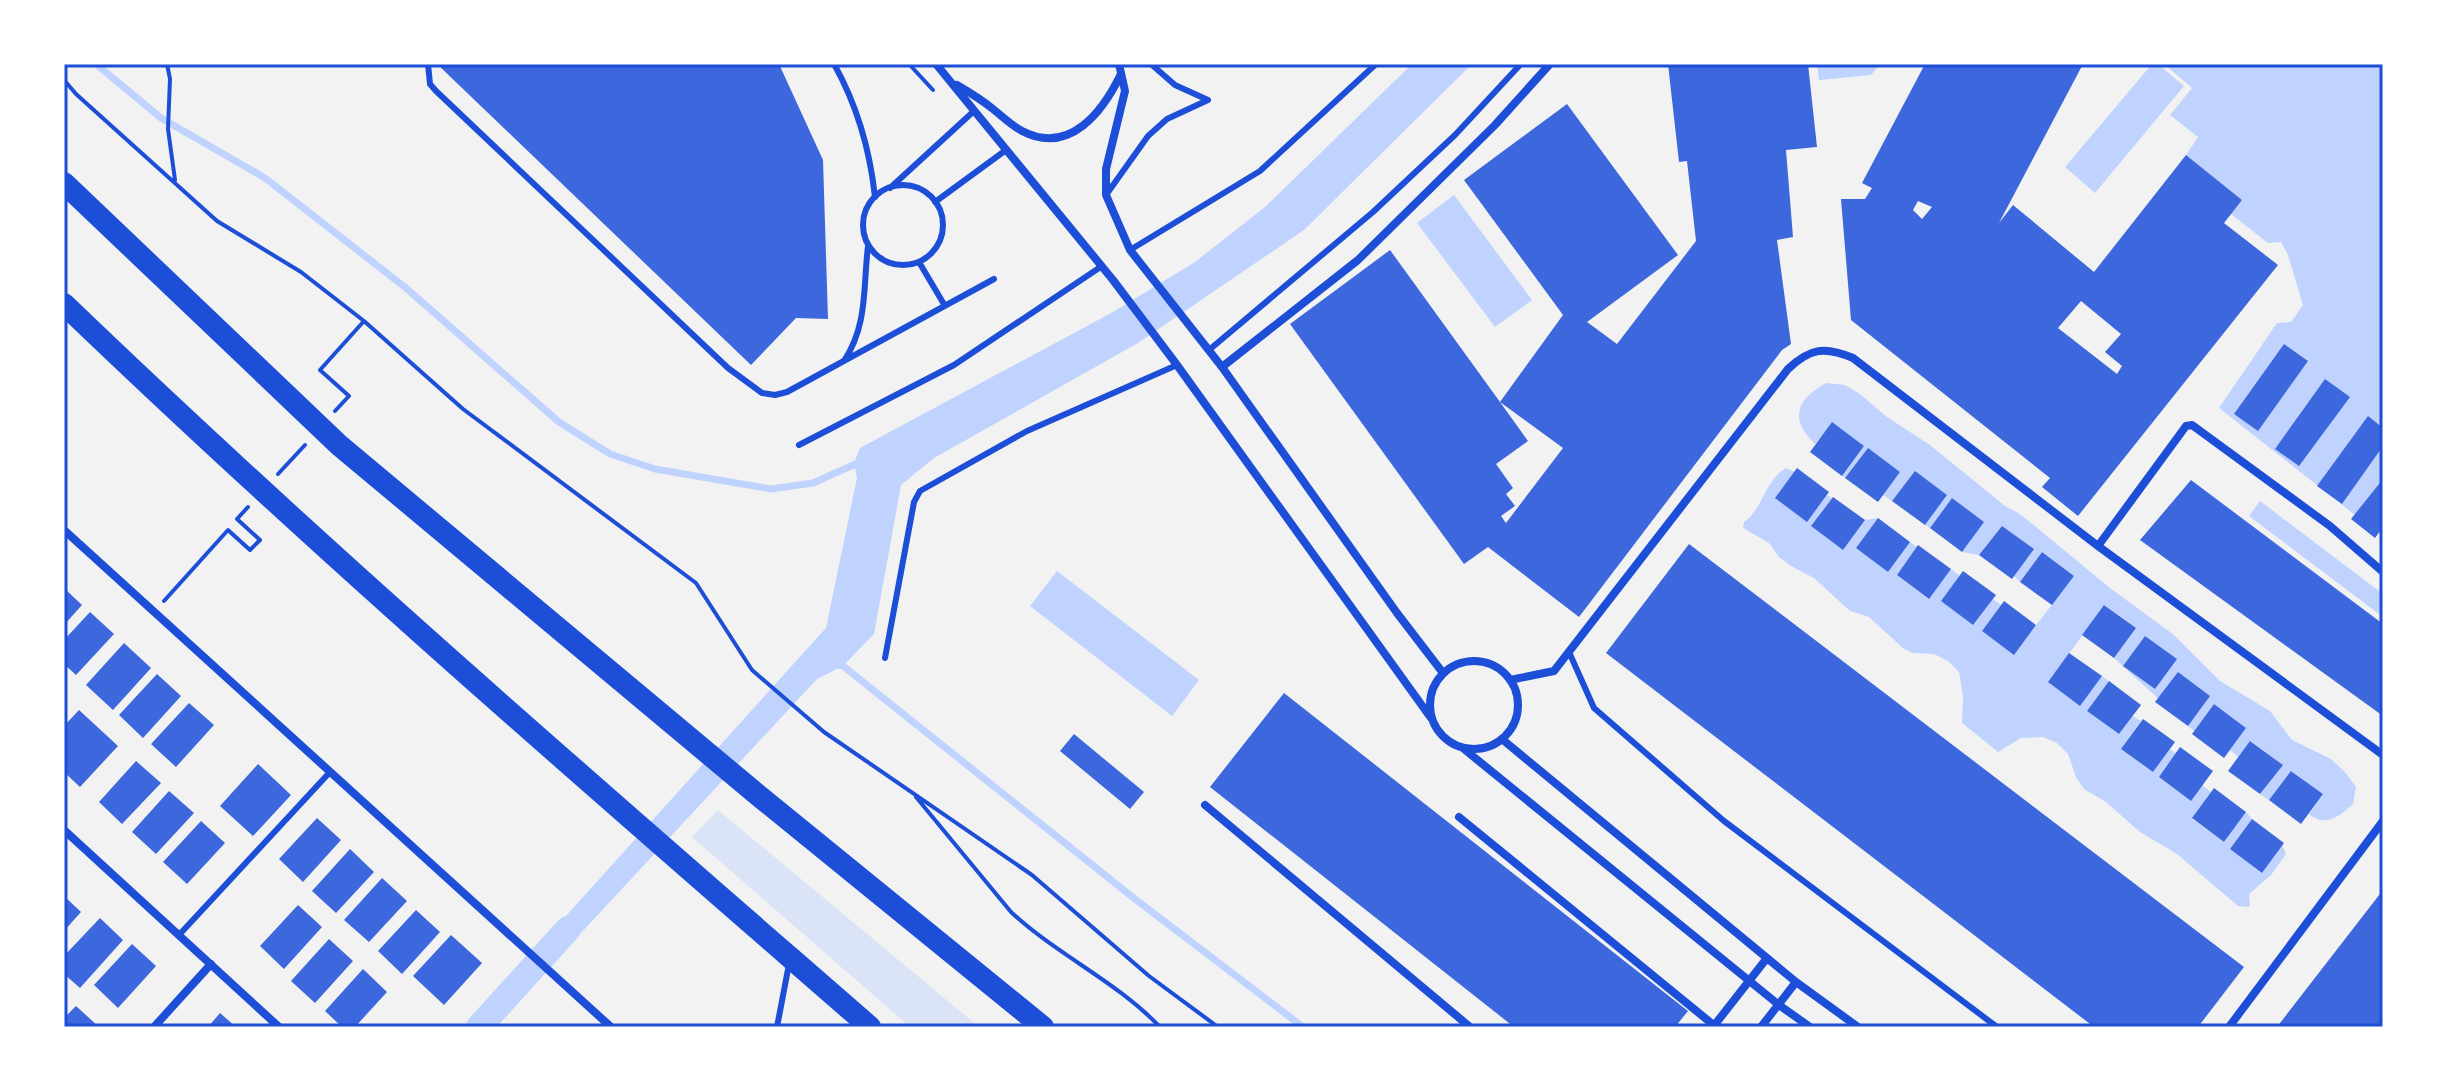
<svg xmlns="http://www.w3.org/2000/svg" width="2447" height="1091" viewBox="0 0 2447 1091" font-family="'Golos Text',sans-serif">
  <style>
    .green { fill: #dbe4f7 }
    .water { fill: #bfd3fe }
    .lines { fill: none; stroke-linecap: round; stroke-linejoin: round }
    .stream { stroke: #bfd3fe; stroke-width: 7 }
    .canal { stroke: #bfd3fe; stroke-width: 26 }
    .building { fill: #3d67dc; fill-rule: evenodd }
    .path { stroke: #1d4ed8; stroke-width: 4 }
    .service { stroke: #1d4ed8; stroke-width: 6 }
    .minor { stroke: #1d4ed8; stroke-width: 8 }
    .trunk { stroke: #1d4ed8; stroke-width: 22 }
    .neatline { fill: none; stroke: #1d4ed8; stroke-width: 3 }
  </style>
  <rect width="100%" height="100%" fill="#f2f2f2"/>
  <path class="green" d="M 718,810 L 979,1027 L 910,1027 L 692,837 Z"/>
  <path class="water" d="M 1412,64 L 1472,64 L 1304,230 L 1138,343 L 934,458 L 901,485 L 874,634 L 843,666 L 817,679 L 553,963 L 537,948 L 826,628 L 857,478 L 854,463 L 860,448 L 1113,312 L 1195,262 L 1265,207 Z
    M 1817,64 L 1880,64 L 1871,75 L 1819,80 Z
    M 2152,64 L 2158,64 L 2184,86 L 2095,193 L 2065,167 Z
    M 2164,64 L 2383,64 L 2383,537 L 2219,408 L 2277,323 L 2291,322 L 2303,305 L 2288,255 L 2281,242 L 2268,243 L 2231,214 L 2242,200 L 2186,155 L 2198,137 L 2170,115 L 2192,88 Z
    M 1454,195 L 1532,300 L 1495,327 L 1417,223 Z
    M 1826,383 L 1845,385 L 1860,394 L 1887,417 L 1930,445 L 2005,506 L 2020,514 L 2110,588 L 2174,635 L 2220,681 L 2270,711 L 2292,740 L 2331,759 L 2345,772 L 2356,787 L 2353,804 C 2340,816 2325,828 2309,814 L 2323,794 L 2292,771 L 2269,800 L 2260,794 L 2282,764 L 2251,741 L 2238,757 L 2230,750 L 2246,728 L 2214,704 L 2194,731 L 2188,726 L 2114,658 L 2136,628 L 2105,605 L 2048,682 L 2080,705 L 2102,676 L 2109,681 L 2087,711 L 2119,734 L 2133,716 L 2141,721 L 2121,749 L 2153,772 L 2170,749 L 2176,754 L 2159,777 L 2190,800 L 2202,785 L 2211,792 L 2192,819 L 2224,842 L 2246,812 L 2252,819 L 2230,849 L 2262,873 L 2282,845 L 2286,854 L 2271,875 L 2249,894 L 2250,907 L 2238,906 L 2177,854 L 2140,832 L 2106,802 L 2084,789 L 2076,777 L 2068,754 L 2057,743 L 2043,737 L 2021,738 L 1998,752 L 1962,723 L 1963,696 L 1959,672 L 1948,661 L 1934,654 L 1913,653 L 1904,649 L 1869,617 L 1850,611 L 1814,578 L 1791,566 L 1779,557 L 1769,543 L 1743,528 L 1744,522 C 1763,509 1765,480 1786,468 L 1795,472 L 1776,498 L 1807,521 L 1827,495 L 1832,498 L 1811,526 L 1843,550 L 1865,520 L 1878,518 L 1856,548 L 1888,571 L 1910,542 L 1917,547 L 1897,575 L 1928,599 L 1951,569 L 1960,576 L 1942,601 L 1973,625 L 1993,599 L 2001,605 L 1982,631 L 2014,654 L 2074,576 L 2042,552 L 2020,582 L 2014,576 L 2033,549 L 2002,526 L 1979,555 L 1962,552 L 1983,522 L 1952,498 L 1930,528 L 1925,525 L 1947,495 L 1915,472 L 1892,501 L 1883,495 L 1900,472 L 1868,449 L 1845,478 L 1842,476 L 1864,446 L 1832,423 L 1815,444 C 1789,419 1796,400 1826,383 Z
    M 2260,501 L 2383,594 L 2383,617 L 2249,516 Z
    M 1057,571 L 1199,680 L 1172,716 L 1030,606 Z"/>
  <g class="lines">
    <path class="stream" d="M 96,64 L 161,118 L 265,178 L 406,288 L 559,422 L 610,454 L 655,469 L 771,489 L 813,483 L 860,462
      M 835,664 L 843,666 L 1135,899 L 1303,1027"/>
    <path class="canal" d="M 479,1027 L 568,929"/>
  </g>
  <path class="building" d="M 437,64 L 779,64 L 823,160 L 828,319 L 796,318 L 751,365 Z
    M 1668,64 L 1808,64 L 1817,147 L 1786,150 L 1793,237 L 1777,240 L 1791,344 L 1782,350 L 1579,617 L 1488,547 L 1464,564 L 1290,324 L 1390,250 L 1500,402 L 1563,315 L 1464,180 L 1567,104 L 1678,255 L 1587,322 L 1617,344 L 1696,241 L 1687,161 L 1679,162 ZM 1500,402 L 1563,448 L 1506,523 L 1501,516 L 1515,506 L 1506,494 L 1513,488 L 1496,464 L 1528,441 Z
    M 1925,64 L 2083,64 L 1999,223 L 2013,205 L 2094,272 L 2186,155 L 2242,200 L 2224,223 L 2278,265 L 2078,516 L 2042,487 L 2050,478 L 1851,320 L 1841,199 L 1865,199 L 1872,188 L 1862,183 ZM 1918,201 L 1932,207 L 1922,219 L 1913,210 ZM 2081,301 L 2121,334 L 2105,352 L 2122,366 L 2117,374 L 2058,328 Z
    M 2284,344 L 2308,361 L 2258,431 L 2234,414 Z
    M 2325,379 L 2350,397 L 2299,466 L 2275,449 Z
    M 2368,416 L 2383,428 L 2383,446 L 2342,504 L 2317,486 Z
    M 1832,422 L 1864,446 L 1842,476 L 1810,452 Z
    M 1868,448 L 1900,472 L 1878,502 L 1845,478 Z
    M 1797,468 L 1829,492 L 1807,522 L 1775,498 Z
    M 1915,471 L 1947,495 L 1925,525 L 1892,501 Z
    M 2383,479 L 2383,527 L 2375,538 L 2351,519 Z
    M 2191,480 L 2383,624 L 2383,716 L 2140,540 Z
    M 1833,497 L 1865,520 L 1843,550 L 1811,526 Z
    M 1952,498 L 1984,522 L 1962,552 L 1930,528 Z
    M 1878,518 L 1910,542 L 1888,572 L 1856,548 Z
    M 2002,526 L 2034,549 L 2012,579 L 1979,555 Z
    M 1689,544 L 2244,967 L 2198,1027 L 2094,1027 L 1606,653 Z
    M 1918,545 L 1951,569 L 1929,599 L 1897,575 Z
    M 2042,552 L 2074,576 L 2052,605 L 2020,582 Z
    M 1963,571 L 1996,595 L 1973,625 L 1941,601 Z
    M 64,588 L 82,605 L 64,625 Z
    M 2004,601 L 2036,625 L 2014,655 L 1982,631 Z
    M 2104,605 L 2136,628 L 2114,658 L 2082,635 Z
    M 90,612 L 114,634 L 76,675 L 64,664 L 64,640 Z
    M 2145,636 L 2177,659 L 2155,689 L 2123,666 Z
    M 124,643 L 151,668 L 113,710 L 86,685 Z
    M 2069,653 L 2102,676 L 2080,706 L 2048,682 Z
    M 2178,672 L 2210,696 L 2188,726 L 2155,702 Z
    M 157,674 L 181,696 L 143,738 L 119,715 Z
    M 2109,681 L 2141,705 L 2119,734 L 2087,711 Z
    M 1284,693 L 1688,1011 L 1675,1027 L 1514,1027 L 1210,787 Z
    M 189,703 L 214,725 L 176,767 L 151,744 Z
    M 2214,704 L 2246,728 L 2224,758 L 2192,734 Z
    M 79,710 L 118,746 L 80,787 L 64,772 L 64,726 Z
    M 2143,719 L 2175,742 L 2153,772 L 2121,749 Z
    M 1074,734 L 1144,792 L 1130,809 L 1060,751 Z
    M 2250,741 L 2283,765 L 2260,794 L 2228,771 Z
    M 2180,747 L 2213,771 L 2191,801 L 2159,777 Z
    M 136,761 L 161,783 L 122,824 L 99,802 Z
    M 258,764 L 291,795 L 253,836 L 220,806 Z
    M 2291,771 L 2323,794 L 2301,824 L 2269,800 Z
    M 2214,788 L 2246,812 L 2224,842 L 2192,818 Z
    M 169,791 L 194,813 L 156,854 L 132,832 Z
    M 317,818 L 341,840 L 303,882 L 279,859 Z
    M 2252,819 L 2284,843 L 2262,873 L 2230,849 Z
    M 201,821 L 225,843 L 187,884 L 163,862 Z
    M 350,849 L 374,872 L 336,913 L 312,891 Z
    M 382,878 L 407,901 L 369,942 L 344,920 Z
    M 2383,890 L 2383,1027 L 2277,1027 Z
    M 64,896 L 81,912 L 64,931 Z
    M 298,905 L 322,927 L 284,969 L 260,946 Z
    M 416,910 L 440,932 L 402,974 L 378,951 Z
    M 100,918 L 123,940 L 80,988 L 64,974 L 64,956 Z
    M 451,935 L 482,963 L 444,1005 L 413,976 Z
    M 329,939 L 353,961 L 315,1003 L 291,981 Z
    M 132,944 L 156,966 L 118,1008 L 94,985 Z
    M 363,969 L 387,992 L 355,1027 L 342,1027 L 325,1011 Z
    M 76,1006 L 99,1027 L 64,1027 L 64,1018 Z
    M 220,1013 L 236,1027 L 208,1027 Z"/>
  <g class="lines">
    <path class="path" d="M 167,64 L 170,79 L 168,129 L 175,180
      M 909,64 L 933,90
      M 64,80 L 76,94 L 217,221 L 301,272 L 364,321 L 463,409 L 696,583 L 752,670 L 824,732 L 1032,875 L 1149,976 L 1218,1027
      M 335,411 L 349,396 L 320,370 L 364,321
      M 278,474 L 305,445
      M 164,601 L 228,530 L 250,550 L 260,540 L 237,519 L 248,507
      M 916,797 L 1011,912 C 1057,955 1116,981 1160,1027"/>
    <path class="service" d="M 428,64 L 430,84 L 436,91 L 728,368 L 762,393 L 775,395 L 787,392 L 994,279
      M 834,64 C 857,105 870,151 875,197
      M863 225a40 40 0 1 1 80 0a40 40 0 1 1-80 0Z
      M 890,188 L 974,111
      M 1106,195 L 1148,136 L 1167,119 L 1208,100 L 1175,85 L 1151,64
      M 935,202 L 1006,150
      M 1130,250 L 1260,171 L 1376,64
      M 919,262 L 945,306
      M 1209,350 L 1373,212 L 1455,135 L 1519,66
      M 844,361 C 868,325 863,287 868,246
      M 799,445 L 954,365 L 1102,266
      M 1569,652 L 1594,708 L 1724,821 L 1997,1027
      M 885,658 L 914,502 L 920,491 L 1027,431 L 1177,365
      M 179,935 L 330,772
      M 777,1027 L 789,964"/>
    <path class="minor" d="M 936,64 L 1113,280 L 1177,365 L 1431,718
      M 1119,64 L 1125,91 L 1106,169 L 1106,195 L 1130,250 L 1222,367 L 1397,613 L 1443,673
      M 957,85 C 969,92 982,100 993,109 C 1003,117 1011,125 1022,131 C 1070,156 1103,111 1121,74
      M 1222,367 L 1358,260 L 1495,125 L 1550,64
      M 64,530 L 611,1027
      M 2098,546 L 2186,426 L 2192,425 L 2330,526 L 2383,572
      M1430 705a44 44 0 1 1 88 0a44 44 0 1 1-88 0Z
      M 1510,680 L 1554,671 L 1788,369 C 1810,348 1825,346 1853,358 L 2098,546 L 2383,755
      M 1503,740 L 1796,982 L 1858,1027
      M 1464,749 L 1779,1005 L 1810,1027
      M 1205,805 L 1470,1027
      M 1459,817 L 1716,1027
      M 64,830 L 279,1027
      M 154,1027 L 211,964
      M 1713,1027 L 1767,958
      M 1761,1027 L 1796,982
      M 2229,1027 L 2383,821"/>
    <path class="trunk" d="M 64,183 L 339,445 L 759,796 L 1043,1027
      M 64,304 C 324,554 598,790 870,1027"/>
  </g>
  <rect width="2447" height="1091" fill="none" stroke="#ffffff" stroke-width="132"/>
  <rect x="66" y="66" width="2315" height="959" class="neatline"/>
</svg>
